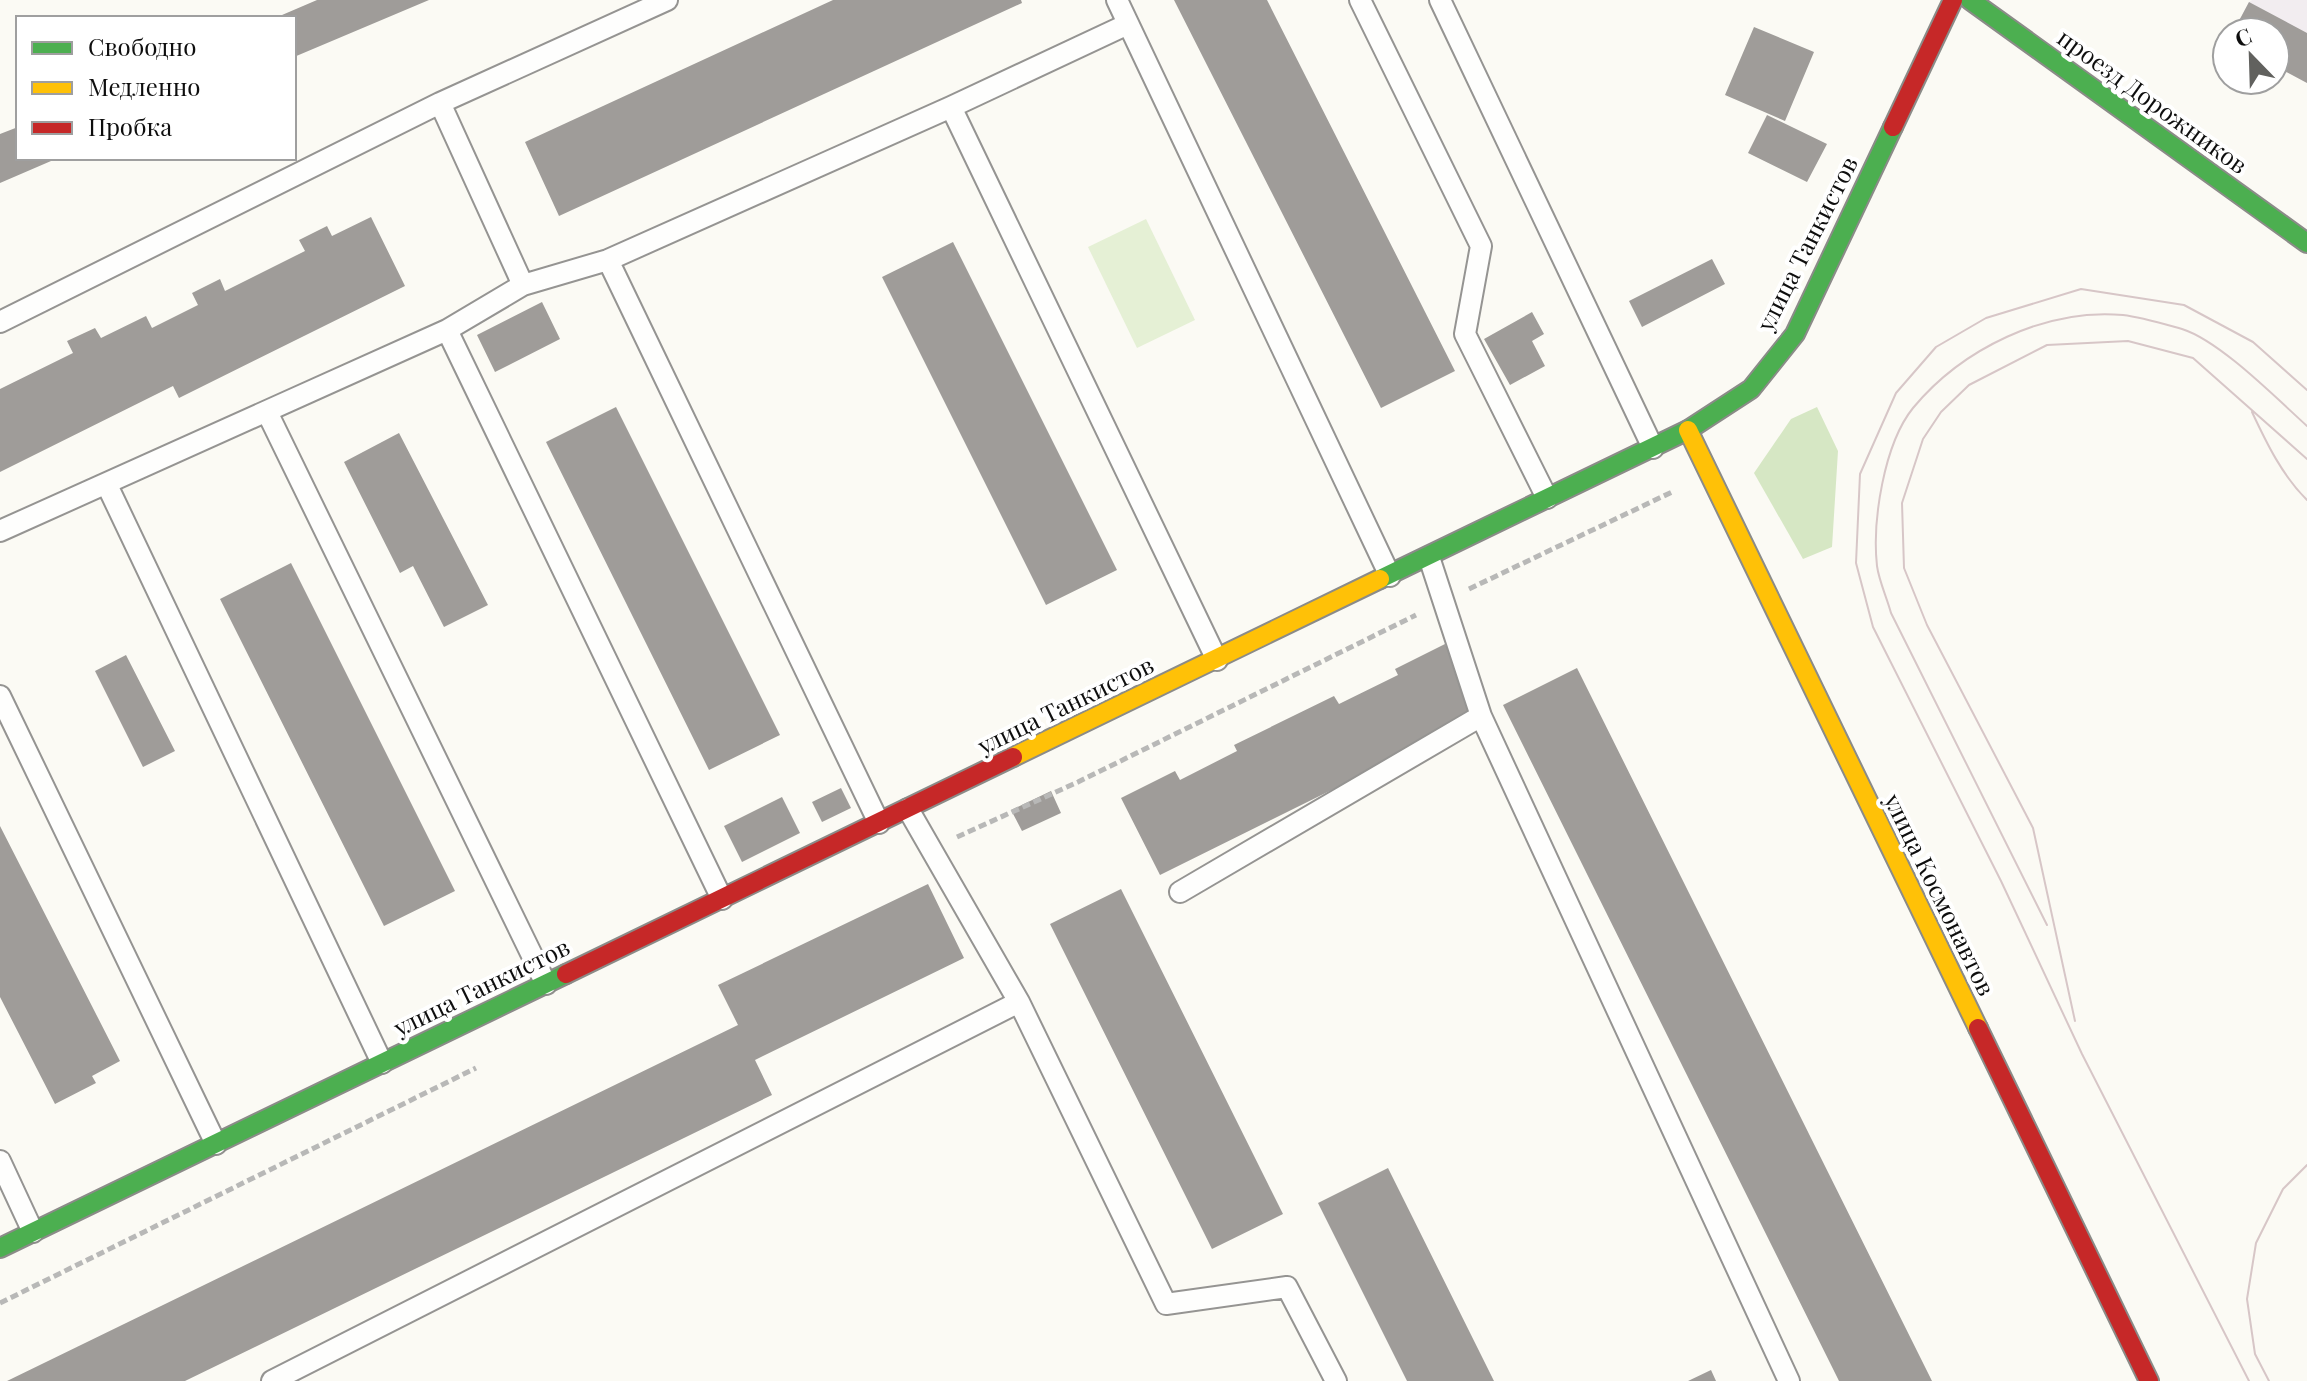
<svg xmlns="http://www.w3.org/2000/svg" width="2307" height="1381" viewBox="0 0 2307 1381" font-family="'Playfair Display',serif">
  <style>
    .industrial { fill: #f2edf0 }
    .green { fill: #e5f0d5 }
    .forest { fill: #d6e7c4 }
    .building { fill: #9f9c99 }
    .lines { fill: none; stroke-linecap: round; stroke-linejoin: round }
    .lane-casing { stroke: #959492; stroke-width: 24 }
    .fast-casing { stroke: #8b8b88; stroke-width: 22 }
    .slow-casing { stroke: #8b8b88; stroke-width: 22 }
    .jam-casing { stroke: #8b8b88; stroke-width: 22 }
    .path { stroke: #b8b8b7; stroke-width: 5; stroke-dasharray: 8 4; stroke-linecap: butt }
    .lane { stroke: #fefefd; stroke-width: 20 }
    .fast { stroke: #4caf50; stroke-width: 18 }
    .slow { stroke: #ffc107; stroke-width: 18 }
    .jam { stroke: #c62828; stroke-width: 18 }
    .tram { stroke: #d7c6c7; stroke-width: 2 }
    .labels { text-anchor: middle; stroke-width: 8; stroke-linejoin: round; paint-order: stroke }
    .street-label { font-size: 24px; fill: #0e0e0e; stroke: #fff }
  </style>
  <rect width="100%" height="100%" fill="#fbfaf4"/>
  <path class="industrial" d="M 2252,0 L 2307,0 L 2307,83 L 2275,66 L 2275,32 L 2233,32 L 2249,2 Z"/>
  <path class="green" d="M 1146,219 L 1195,320 L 1137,348 L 1088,247 Z"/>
  <path class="forest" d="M 1817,407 L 1838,451 L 1832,547 L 1803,559 L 1754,473 L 1791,419 Z"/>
  <path class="building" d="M 317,0 L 429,0 L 294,57 L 294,18 L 275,18 Z
    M 833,0 L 1021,0 L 1022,3 L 559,216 L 525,142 Z
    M 1174,0 L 1267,0 L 1455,371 L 1381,408 Z
    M 2249,2 L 2307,33 L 2307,83 L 2275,66 L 2275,32 L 2233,32 Z
    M 1754,27 L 1814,52 L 1785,121 L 1725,95 Z
    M 1767,115 L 1827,144 L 1807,182 L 1748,153 Z
    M 18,127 L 18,158 L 58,158 L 0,183 L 0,134 Z
    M 371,217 L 405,286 L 179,398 L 173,386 L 0,472 L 0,389 L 73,353 L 67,341 L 95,328 L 101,338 L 146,316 L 152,328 L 198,305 L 192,293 L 220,279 L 225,291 L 305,251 L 299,240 L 327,226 L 332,236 Z
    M 953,242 L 1117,570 L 1046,605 L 882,277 Z
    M 1712,259 L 1725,284 L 1642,327 L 1629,301 Z
    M 542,302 L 560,339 L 495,372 L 477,335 Z
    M 1532,312 L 1544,334 L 1532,341 L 1545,366 L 1510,385 L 1484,339 Z
    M 616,407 L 780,735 L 709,770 L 546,442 Z
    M 399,433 L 488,605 L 444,627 L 413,566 L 400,573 L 344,462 Z
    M 291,563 L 455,891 L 384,926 L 220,599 Z
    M 1445,644 L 1481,716 L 1160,875 L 1121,798 L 1175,771 L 1180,780 L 1237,751 L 1234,745 L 1334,696 L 1339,704 L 1398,675 L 1395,669 Z
    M 126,655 L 175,751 L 143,767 L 95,671 Z
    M 1577,668 L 1932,1381 L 1839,1381 L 1503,705 Z
    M 841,788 L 851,808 L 822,822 L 812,802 Z
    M 1051,791 L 1061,813 L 1022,831 L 1011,810 Z
    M 782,797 L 800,833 L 742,862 L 724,826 Z
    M 0,826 L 120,1061 L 92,1076 L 96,1083 L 55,1104 L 0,997 Z
    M 928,884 L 964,958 L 755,1060 L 772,1095 L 185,1381 L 7,1381 L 738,1025 L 718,985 Z
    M 1121,889 L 1283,1214 L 1212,1249 L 1050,924 Z
    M 1388,1168 L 1494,1381 L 1407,1381 L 1318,1203 Z
    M 1711,1370 L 1716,1381 L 1688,1381 Z"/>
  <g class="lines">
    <g class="lane-casing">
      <path id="lane" d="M 1117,0 L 1390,576
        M 1360,0 L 1481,246 L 1465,334 L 1547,498
        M 1440,0 L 1653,448
        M 440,103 L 523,285
        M 951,107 L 1217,660
        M 608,260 L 879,823
        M 0,322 L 440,103 L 667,0
        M 447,330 L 722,899
        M 267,412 L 546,984
        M 107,485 L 382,1063
        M 0,531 L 447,330 L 523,285 L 608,260 L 951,107 L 1128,24
        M 0,696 L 216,1144
        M 1481,716 L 1789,1381
        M 1180,892 L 1481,716 L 1429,557
        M 1019,1002 L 1166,1304 L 1287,1287 L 1336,1381
        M 0,1161 L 33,1232
        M 272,1381 L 1019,1002 L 908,809"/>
    </g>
    <g class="fast-casing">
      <path id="fast" d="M 1970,0 L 2307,243
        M 1380,579 L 1688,430 L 1751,389 L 1795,334 L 1893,127
        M 0,1248 L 566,974"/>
    </g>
    <g class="slow-casing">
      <path id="slow" d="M 1688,430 L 1978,1028
        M 1013,757 L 1380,579"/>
    </g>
    <g class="jam-casing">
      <path id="jam" d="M 1893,127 L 1953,0
        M 566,974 L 1013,757
        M 1978,1028 L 2149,1381"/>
    </g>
    <path class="path" d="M 1469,589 L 1672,492
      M 957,837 L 1078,782 L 1416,615
      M 0,1303 L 476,1068"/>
    <use href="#lane" class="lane"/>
    <use href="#fast" class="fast"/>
    <use href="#slow" class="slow"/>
    <use href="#jam" class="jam"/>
    <path class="tram" d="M 2252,412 C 2267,444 2282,475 2307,500
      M 2047,925 L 1891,613 C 1887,598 1879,581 1877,566 C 1872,521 1884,444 1913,408 C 1962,349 2045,308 2123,315 C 2141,317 2164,324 2182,329 C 2220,341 2276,398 2307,426
      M 2075,1021 L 2033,828 L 1927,625 L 1904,568 L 1902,503 L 1923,439 L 1941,412 L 1969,385 L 2047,345 L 2128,341 L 2193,358 L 2307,459
      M 2249,1381 L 2082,1054 L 2001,881 L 1873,627 L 1856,563 L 1860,474 L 1896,393 L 1936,347 L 1986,318 L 2081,289 L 2184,305 L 2253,342 L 2307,390
      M 2269,1381 L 2255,1354 L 2247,1299 L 2256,1243 L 2283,1189 L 2307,1165"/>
  </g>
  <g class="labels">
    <g class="street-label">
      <text transform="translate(2152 102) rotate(36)" y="8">проезд Дорожников</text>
      <text transform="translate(1808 244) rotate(-63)" y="8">улица Танкистов</text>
      <text transform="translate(1066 706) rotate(-26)" y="8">улица Танкистов</text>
      <text transform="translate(1939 895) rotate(64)" y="8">улица Космонавтов</text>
      <text transform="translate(482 988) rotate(-26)" y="8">улица Танкистов</text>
    </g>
  </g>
  <rect x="16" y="16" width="280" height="144" fill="#ffffff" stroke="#9f9f9f" stroke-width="2"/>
  <rect x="32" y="42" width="40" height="12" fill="#4caf50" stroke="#9f9f9f" stroke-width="2"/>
  <text x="88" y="56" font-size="24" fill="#0e0e0e">Свободно</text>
  <rect x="32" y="82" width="40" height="12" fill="#ffc107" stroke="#9f9f9f" stroke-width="2"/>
  <text x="88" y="96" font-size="24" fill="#0e0e0e">Медленно</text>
  <rect x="32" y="122" width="40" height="12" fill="#c62828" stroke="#9f9f9f" stroke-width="2"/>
  <text x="88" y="136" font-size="24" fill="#0e0e0e">Пробка</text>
  <g transform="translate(2251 56) rotate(337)"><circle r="38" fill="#ffffff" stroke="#9f9f9f" stroke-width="2"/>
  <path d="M0-6L14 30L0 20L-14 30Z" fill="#61615e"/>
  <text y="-12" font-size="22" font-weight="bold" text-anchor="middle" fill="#0e0e0e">С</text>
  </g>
</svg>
